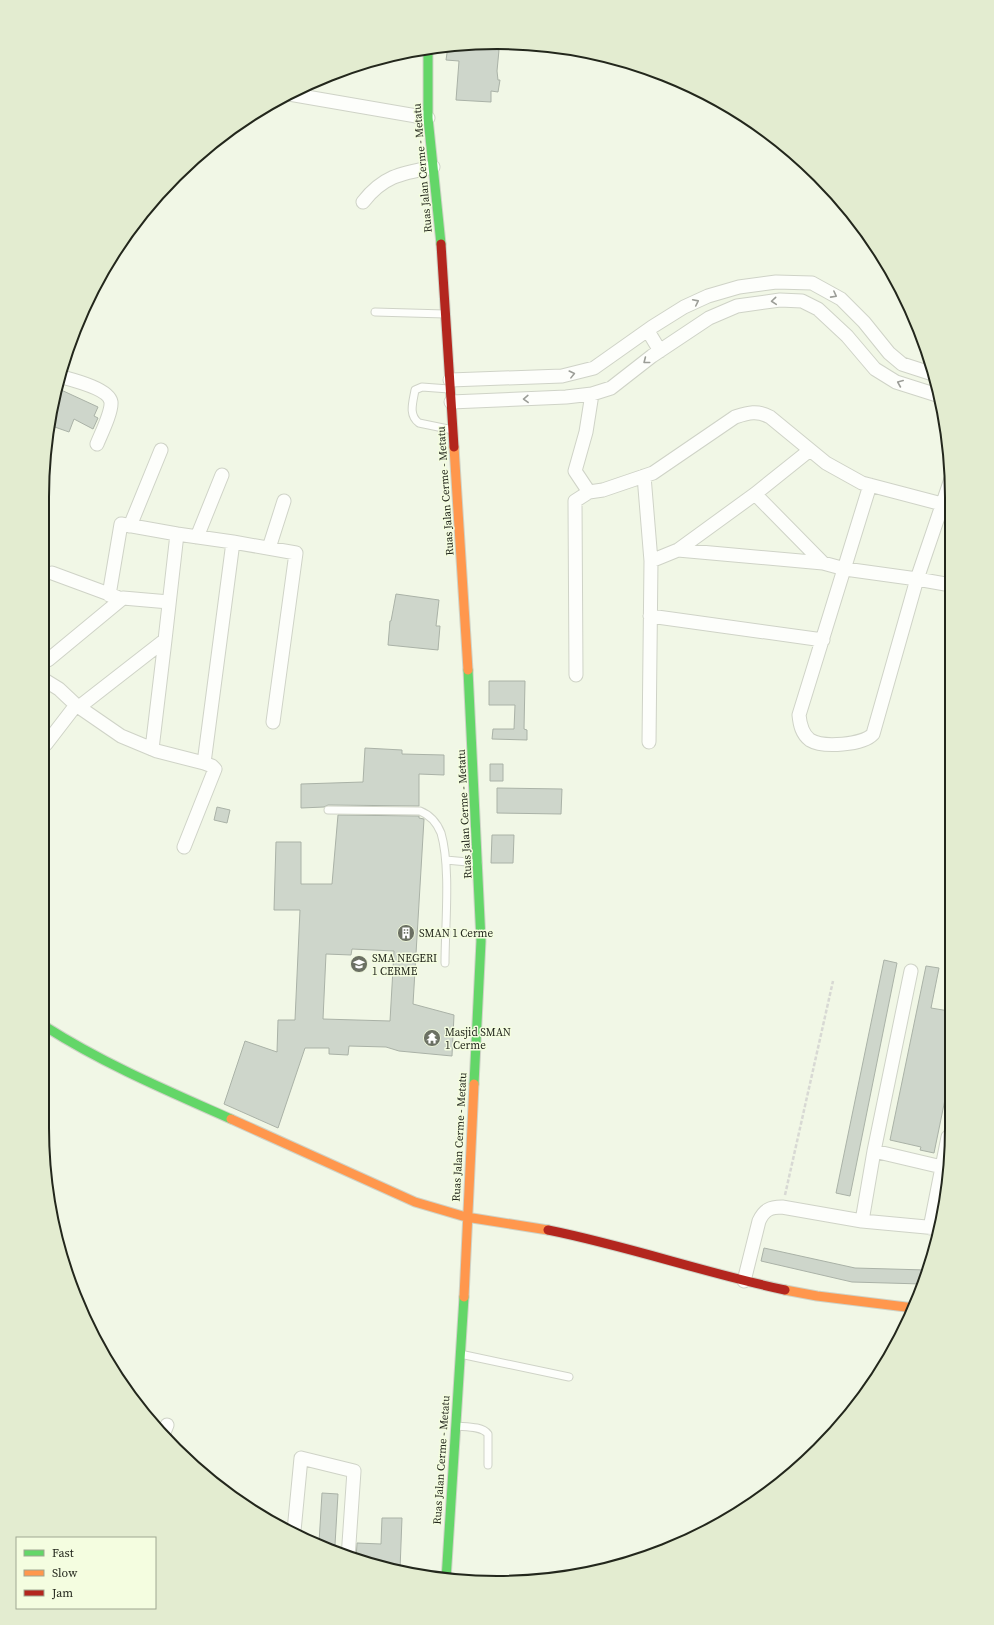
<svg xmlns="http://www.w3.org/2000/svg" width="994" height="1625" viewBox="0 0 994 1625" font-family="'Source Serif 4',serif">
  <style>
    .building { fill: #ced6cb; stroke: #aab2a7; fill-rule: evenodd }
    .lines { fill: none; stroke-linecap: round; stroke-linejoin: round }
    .lane-casing { stroke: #cfd3c7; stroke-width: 9 }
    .street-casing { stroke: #cfd3c7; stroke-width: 15 }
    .fast-casing { stroke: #cfd3c7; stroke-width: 11 }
    .slow-casing { stroke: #cfd3c7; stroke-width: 11 }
    .jam-casing { stroke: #cfd3c7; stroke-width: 11 }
    .path { stroke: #d8d9d4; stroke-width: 2.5; stroke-dasharray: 4 2; stroke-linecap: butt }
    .lane { stroke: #fdfefb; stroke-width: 7 }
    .street { stroke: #fdfefb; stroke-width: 13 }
    .fast { stroke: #63d668; stroke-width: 9 }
    .slow { stroke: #ff974d; stroke-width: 9 }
    .jam { stroke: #b3261e; stroke-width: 9 }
    .oneway { stroke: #9b9d97 }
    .labels { text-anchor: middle; stroke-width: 3; stroke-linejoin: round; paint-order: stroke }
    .street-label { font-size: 11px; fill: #23271c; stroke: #f4fde0 }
    .poi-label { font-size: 11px; fill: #23271c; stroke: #f4fde0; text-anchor: start }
    .rim { fill: none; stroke: #23271c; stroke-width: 2 }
  </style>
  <rect width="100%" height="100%" fill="#f1f7e6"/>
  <path class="building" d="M 448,46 L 499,50 L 497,71 L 498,80 L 500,80 L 498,92 L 491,91 L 491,102 L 456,100 L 459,61 L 446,60 Z
    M 59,389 L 98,407 L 94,416 L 98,418 L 93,429 L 74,419 L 69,432 L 49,425 Z
    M 396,594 L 439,600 L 436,626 L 440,626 L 438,650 L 388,645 L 390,621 L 391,621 Z
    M 489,681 L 525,681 L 524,729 L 527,730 L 527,740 L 492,739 L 493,729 L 514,729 L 515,705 L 489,705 Z
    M 365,748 L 402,750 L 402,754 L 444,755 L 444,775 L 419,774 L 419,806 L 328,805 L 324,807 L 301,808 L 301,784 L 363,782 Z
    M 490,764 L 503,764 L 503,781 L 490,781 Z
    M 497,788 L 562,789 L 561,814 L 497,813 Z
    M 217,807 L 230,810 L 227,823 L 214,820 Z
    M 338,815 L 419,816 L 419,818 L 424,819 L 413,1004 L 454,1015 L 452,1056 L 399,1051 L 386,1047 L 349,1046 L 348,1055 L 329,1054 L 329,1048 L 305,1048 L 278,1128 L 224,1104 L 245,1041 L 277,1052 L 278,1020 L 295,1020 L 300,910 L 274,910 L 276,842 L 301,842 L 301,884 L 332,884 ZM 352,949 L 394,951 L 390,1021 L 323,1019 L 326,954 L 351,955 Z
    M 492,835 L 514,835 L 513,863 L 491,863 Z
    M 884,960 L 897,963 L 850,1196 L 836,1193 Z
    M 926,966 L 939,968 L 931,1008 L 949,1011 L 949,1080 L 934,1153 L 920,1150 L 921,1147 L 890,1140 Z
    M 764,1248 L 855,1268 L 926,1270 L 922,1284 L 852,1282 L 761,1261 Z
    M 322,1493 L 338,1494 L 335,1545 L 319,1543 Z
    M 382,1518 L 402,1518 L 400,1570 L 356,1560 L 357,1543 L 381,1544 Z"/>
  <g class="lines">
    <g class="lane-casing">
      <path id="lane" d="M 375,312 L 445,314
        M 449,389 L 422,387 L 415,390 C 413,402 408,415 419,423 L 453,430
        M 328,810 L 420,811 C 430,815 437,823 441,833 C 451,867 445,926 445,963
        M 446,860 L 478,863
        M 460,1354 L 569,1377
        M 456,1426 C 466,1427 482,1426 488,1434 L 488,1465"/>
    </g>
    <g class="street-casing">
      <path id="street" d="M 289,94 L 428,118
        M 363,202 C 383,176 402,173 433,167
        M 648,331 L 660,351
        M 62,377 C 73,380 109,389 111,402 C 112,412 101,434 97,444
        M 450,380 L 562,376 L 594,368 L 652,327 L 684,307 L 708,296 L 739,287 L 776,282 L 812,283 L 841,299 L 864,322 L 889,353 L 902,364 L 933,374
        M 592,394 L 586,432 L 575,471 L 589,492 L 603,490 L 653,473 L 735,417 C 748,413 757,410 770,417 L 826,463 L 862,483 L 942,504
        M 451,402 L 566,397 L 592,394 L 611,388 L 652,356 L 709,318 L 737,306 L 780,300 L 802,301 L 818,309 L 847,336 L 875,369 L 896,382 L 937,395
        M 644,476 L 651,561 L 678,550 L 823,563 L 845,569 L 917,579 L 873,734 C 863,745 823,748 810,740 C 802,734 800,725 799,715 L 870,485
        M 755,494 L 823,563
        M 130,526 L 161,450
        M 197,537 L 222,475
        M 233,542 L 296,553 L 273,722
        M 269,548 L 284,501
        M 678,550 L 755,494 L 810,450
        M 52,573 L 117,597
        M 951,585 L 917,579 L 951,479
        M 109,595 L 121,524 L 177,534
        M 650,616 L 823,640
        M 48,660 L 123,598 L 169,602
        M 576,675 L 575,501 L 589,492
        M 46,681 L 59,689 L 76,705 L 121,736 L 157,751 L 204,763 L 233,542 L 177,534 L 165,640 L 79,707
        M 649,742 L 651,561
        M 46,744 L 76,705
        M 152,749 L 165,640
        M 184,847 L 215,769 L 212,766 L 204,763
        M 874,1151 L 942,1167
        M 862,1221 L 874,1151 L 911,971
        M 930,1228 L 948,1137
        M 744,1281 L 759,1221 C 764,1210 770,1207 782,1207 L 862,1221 L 937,1228
        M 163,1435 L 167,1425
        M 294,1531 L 301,1458 L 354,1471 L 348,1558"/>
    </g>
    <g class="fast-casing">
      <path id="fast" d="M 428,48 L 428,118 L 441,244
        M 468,670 L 481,941 L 474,1084
        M 46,1027 C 104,1064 168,1091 231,1119
        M 446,1580 L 464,1297"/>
    </g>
    <g class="slow-casing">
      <path id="slow" d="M 454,447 L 468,670
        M 231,1119 L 415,1202 L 466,1217 L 548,1230
        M 785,1290 L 817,1296 L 914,1308
        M 464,1297 L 474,1084"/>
    </g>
    <g class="jam-casing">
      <path id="jam" d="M 441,244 L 454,447
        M 548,1230 C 628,1246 705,1273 785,1290"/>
    </g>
    <path class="path" d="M 785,1195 L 833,981"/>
    <use href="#lane" class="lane"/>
    <use href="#street" class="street"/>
    <use href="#fast" class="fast"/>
    <use href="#slow" class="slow"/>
    <use href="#jam" class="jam"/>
  </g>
  <defs><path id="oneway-chevron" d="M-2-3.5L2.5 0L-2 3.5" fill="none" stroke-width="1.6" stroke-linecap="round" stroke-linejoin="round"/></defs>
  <g class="oneway">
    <use href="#oneway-chevron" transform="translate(834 295) rotate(28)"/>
    <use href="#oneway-chevron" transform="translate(774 301) rotate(175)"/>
    <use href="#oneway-chevron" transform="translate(696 302) rotate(-26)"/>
    <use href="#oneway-chevron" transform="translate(646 361) rotate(142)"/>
    <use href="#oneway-chevron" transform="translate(572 374) rotate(-14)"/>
    <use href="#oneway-chevron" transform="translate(900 383) rotate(-157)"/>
    <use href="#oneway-chevron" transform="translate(526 399) rotate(178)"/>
  </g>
  <defs>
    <g id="building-disc" transform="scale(0.9)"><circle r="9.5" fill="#6b7063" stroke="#f4fde0"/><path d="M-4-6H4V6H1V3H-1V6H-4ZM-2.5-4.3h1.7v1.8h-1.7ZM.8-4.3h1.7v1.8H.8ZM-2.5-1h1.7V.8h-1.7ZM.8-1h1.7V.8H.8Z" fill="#fff"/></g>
    <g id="school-disc" transform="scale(0.9)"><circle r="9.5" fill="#6b7063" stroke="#f4fde0"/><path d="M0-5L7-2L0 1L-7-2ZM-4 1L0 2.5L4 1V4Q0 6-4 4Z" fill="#fff"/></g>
    <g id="temple-disc" transform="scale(0.9)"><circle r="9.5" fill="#6b7063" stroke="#f4fde0"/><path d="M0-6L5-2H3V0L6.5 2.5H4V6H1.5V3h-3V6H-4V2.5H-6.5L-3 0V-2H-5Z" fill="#fff"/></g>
  </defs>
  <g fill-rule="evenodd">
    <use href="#building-disc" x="406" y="933"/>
    <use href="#school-disc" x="359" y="964"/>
    <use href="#temple-disc" x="432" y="1038"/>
  </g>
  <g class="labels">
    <g class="street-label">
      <text transform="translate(422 168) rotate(-95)" y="4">Ruas Jalan Cerme - Metatu</text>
      <text transform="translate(445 491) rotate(-94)" y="4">Ruas Jalan Cerme - Metatu</text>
      <text transform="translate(464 814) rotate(-93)" y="4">Ruas Jalan Cerme - Metatu</text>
      <text transform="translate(459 1137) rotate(-87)" y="4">Ruas Jalan Cerme - Metatu</text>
      <text transform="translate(441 1460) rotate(-86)" y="4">Ruas Jalan Cerme - Metatu</text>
    </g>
    <g class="poi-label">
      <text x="419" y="937">SMAN 1 Cerme</text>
      <text x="372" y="962">SMA NEGERI<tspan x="372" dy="13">1 CERME</tspan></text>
      <text x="445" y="1036">Masjid SMAN<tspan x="445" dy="13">1 Cerme</tspan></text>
    </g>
  </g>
  <path d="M0 0H994V1625H0ZM497 49H497A448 448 0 0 1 945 497V1128A448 448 0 0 1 497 1576H497A448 448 0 0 1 49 1128V497A448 448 0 0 1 497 49Z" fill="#e3ecd0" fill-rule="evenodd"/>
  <path class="rim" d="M497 49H497A448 448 0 0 1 945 497V1128A448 448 0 0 1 497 1576H497A448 448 0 0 1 49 1128V497A448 448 0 0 1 497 49Z"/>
  <rect x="16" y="1537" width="140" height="72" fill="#f4fde0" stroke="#a0a792"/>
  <rect x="24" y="1550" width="20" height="6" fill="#63d668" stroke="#a0a792"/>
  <text x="52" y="1557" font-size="12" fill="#23271c">Fast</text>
  <rect x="24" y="1570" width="20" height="6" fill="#ff974d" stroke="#a0a792"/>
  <text x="52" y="1577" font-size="12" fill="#23271c">Slow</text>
  <rect x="24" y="1590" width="20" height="6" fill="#b3261e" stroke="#a0a792"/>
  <text x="52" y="1597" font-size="12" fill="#23271c">Jam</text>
</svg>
